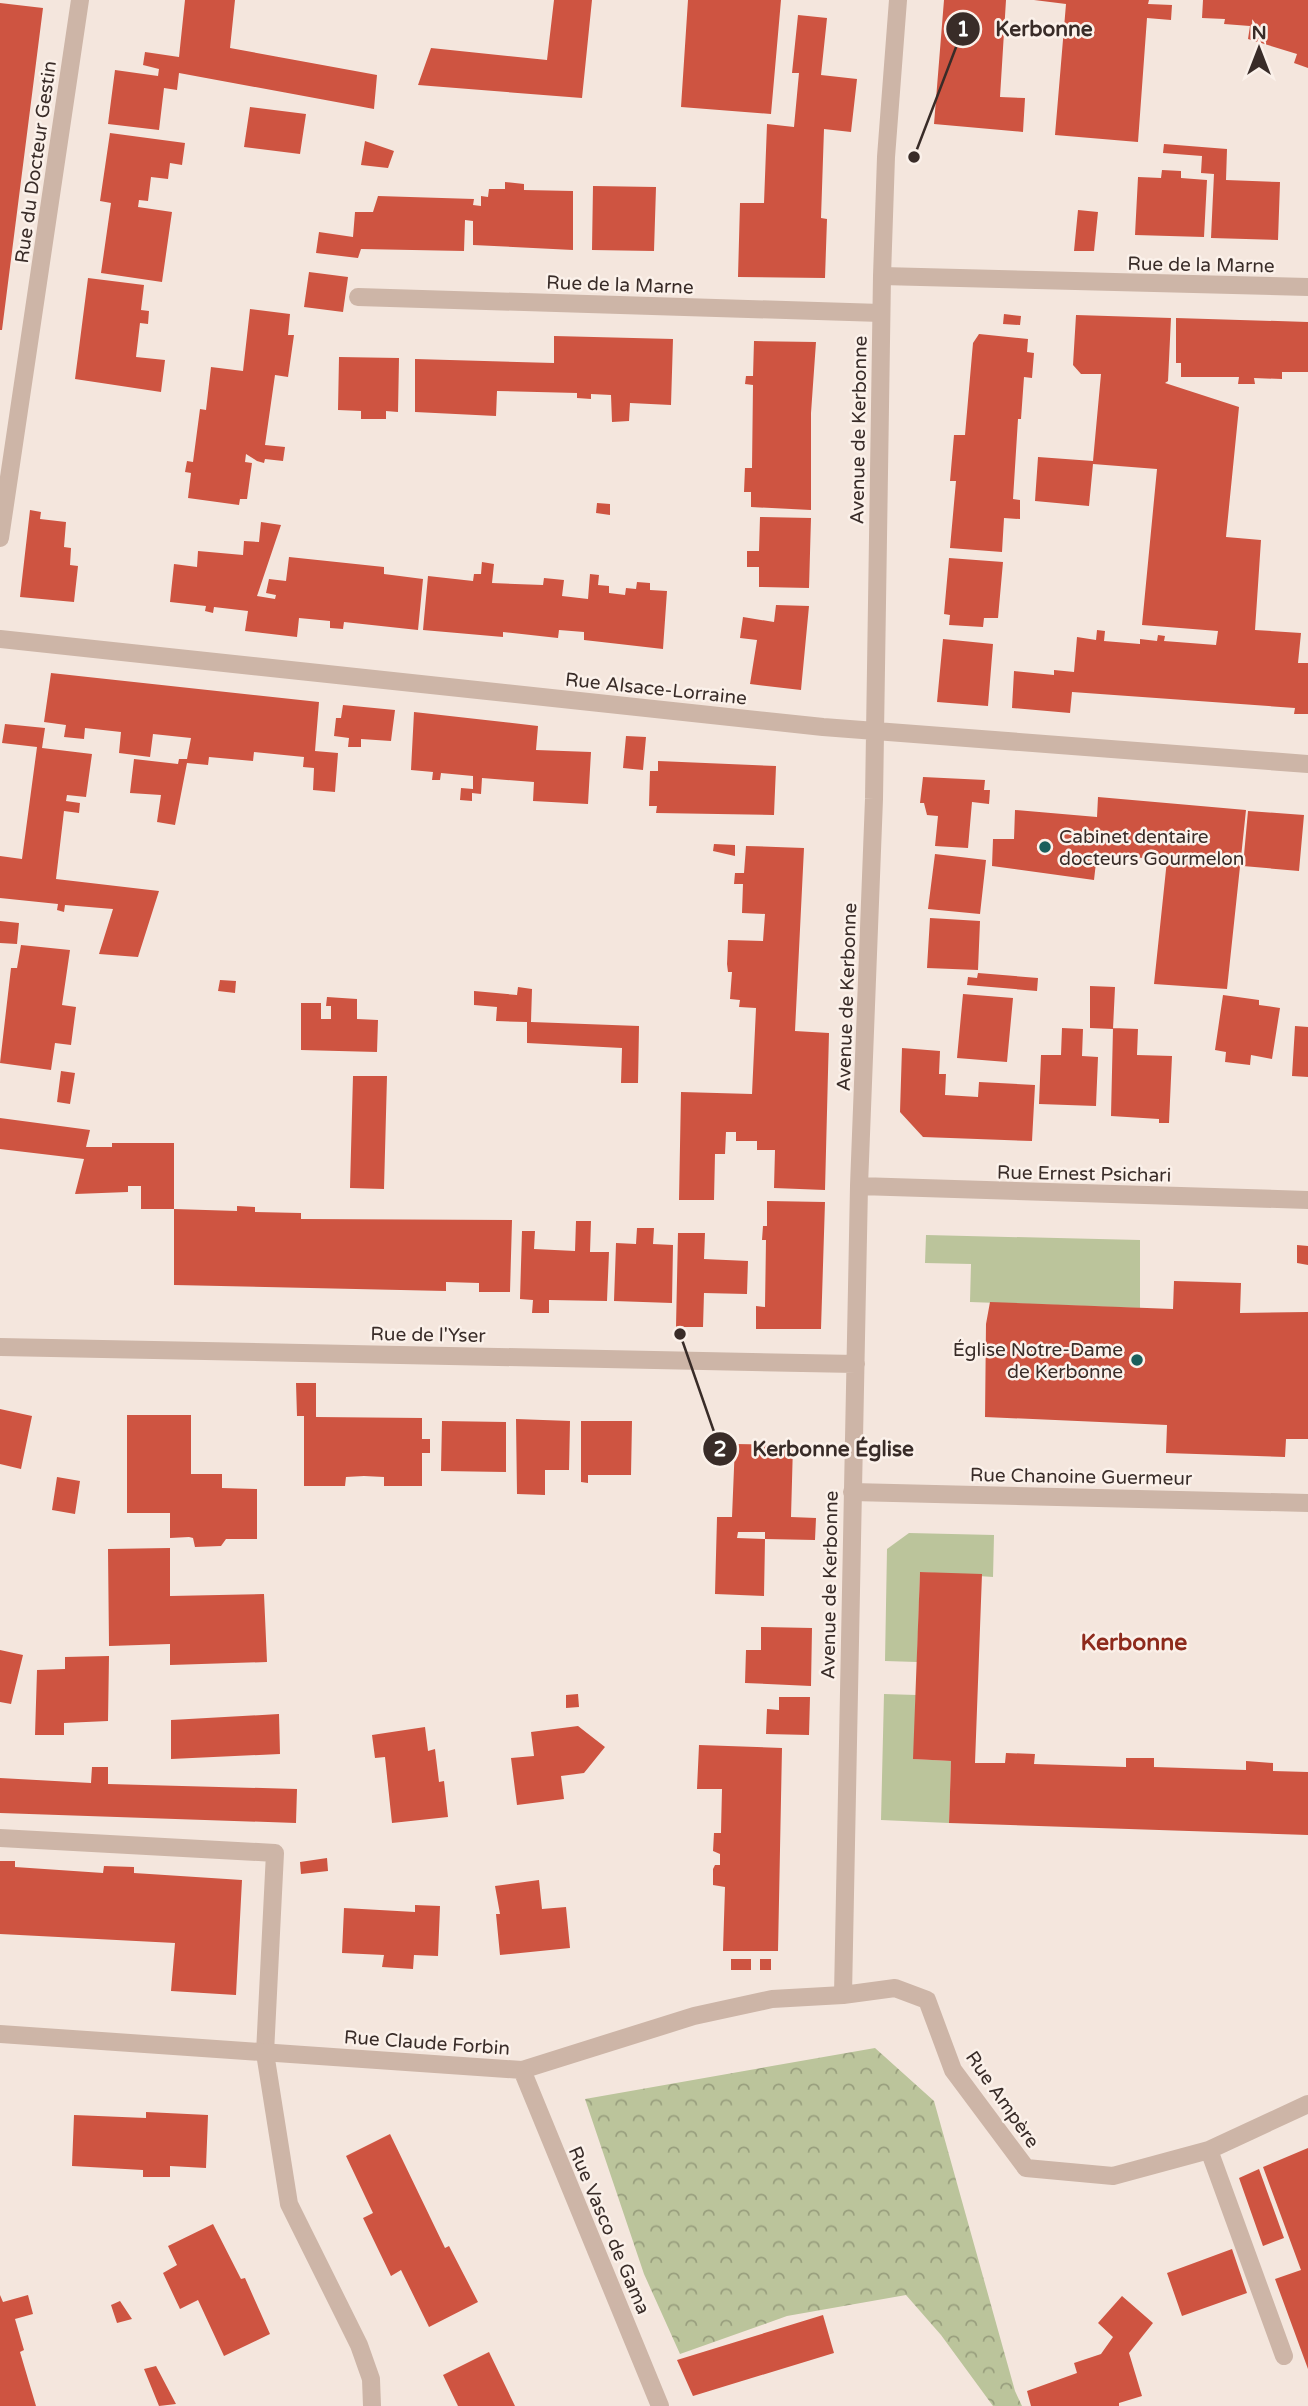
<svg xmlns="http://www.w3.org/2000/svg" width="1308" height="2406" viewBox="0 0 1308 2406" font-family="'Varela Round',sans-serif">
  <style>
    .green { fill: #bbc49b }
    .forest { fill: url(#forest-crowns) }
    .building { fill: #ce5441 }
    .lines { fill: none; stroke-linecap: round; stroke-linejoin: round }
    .service { stroke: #cdb5a7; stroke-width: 18 }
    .minor { stroke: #cdb5a7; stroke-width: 18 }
    .poi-dot { fill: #1b5e5b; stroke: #fbf1ea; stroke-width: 2.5 }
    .labels { text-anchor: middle; stroke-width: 5; stroke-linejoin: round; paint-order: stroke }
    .street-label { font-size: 19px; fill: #392c28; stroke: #fbf1ea }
    .poi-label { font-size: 19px; fill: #392c28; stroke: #fbf1ea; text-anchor: start }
    .quarter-label { font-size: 23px; font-weight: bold; fill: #8e2a1c; stroke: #fbf1ea }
    .leader { fill: none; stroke: #392c28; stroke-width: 2.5 }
    .callout-dot { fill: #392c28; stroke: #fbf1ea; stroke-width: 2.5 }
    .mark-label { font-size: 21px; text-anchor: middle; font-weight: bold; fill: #fff }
    .callout-label { font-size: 21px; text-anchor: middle; font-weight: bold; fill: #392c28; stroke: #fbf1ea; stroke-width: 5; stroke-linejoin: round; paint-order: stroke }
  </style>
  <defs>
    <pattern id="forest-crowns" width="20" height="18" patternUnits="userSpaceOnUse" patternTransform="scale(1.75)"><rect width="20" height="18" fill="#bbc49b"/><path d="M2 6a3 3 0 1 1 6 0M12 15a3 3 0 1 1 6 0" fill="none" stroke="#999f7e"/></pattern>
  </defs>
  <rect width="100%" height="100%" fill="#f4e6dd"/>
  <path class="green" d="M 926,1235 L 1140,1240 L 1140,1308 L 970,1302 L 971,1264 L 925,1263 Z
    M 909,1533 L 994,1535 L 993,1577 L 920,1572 L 917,1662 L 885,1661 L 887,1549 Z
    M 884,1694 L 916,1695 L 914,1759 L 951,1761 L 949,1823 L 881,1820 Z"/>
  <path class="forest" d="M 875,2048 L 934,2101 L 1015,2391 L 1022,2406 L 993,2406 L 941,2335 L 906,2295 L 787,2316 L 680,2354 L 644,2274 L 585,2099 Z"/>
  <path class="building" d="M 185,0 L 235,0 L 230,48 L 377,75 L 374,109 L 179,73 L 177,90 L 164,88 L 159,130 L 108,124 L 115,70 L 158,76 L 159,69 L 143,65 L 145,52 L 179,57 Z
    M 554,0 L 592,0 L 582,98 L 418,85 L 431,48 L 547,60 Z
    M 688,0 L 781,0 L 771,114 L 681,107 Z
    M 944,0 L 1006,0 L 1000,97 L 1025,98 L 1023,132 L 934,124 Z
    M 1034,0 L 1149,0 L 1148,4 L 1172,5 L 1171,20 L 1147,18 L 1138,142 L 1055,135 L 1066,4 Z
    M 1203,0 L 1308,0 L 1308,68 L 1294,63 L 1297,54 L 1248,39 L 1250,26 L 1224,24 L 1225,19 L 1202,18 Z
    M 0,3 L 43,8 L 2,330 L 0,330 Z
    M 798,15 L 827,18 L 821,75 L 857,79 L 851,132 L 824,129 L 821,218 L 827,219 L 825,278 L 738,277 L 740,203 L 764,203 L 767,124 L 794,127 L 799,73 L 792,73 Z
    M 250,107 L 306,114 L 300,154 L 244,147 Z
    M 110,133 L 185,143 L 182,165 L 170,163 L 168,179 L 151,177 L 148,201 L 139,200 L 138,207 L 172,212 L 162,282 L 101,273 L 111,203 L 100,201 Z
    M 365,141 L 394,151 L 388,168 L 361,165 Z
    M 1164,144 L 1227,149 L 1226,180 L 1280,182 L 1278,240 L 1211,238 L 1214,174 L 1201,173 L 1202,156 L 1163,153 Z
    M 1162,170 L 1181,171 L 1181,178 L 1207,180 L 1204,237 L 1135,235 L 1138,177 L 1161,178 Z
    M 505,182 L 524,184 L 524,190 L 573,191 L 573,250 L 473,245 L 473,221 L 465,220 L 464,251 L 361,249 L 358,258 L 316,253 L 319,232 L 353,237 L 355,212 L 373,212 L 378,196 L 474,199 L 473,205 L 481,206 L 481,196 L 488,197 L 489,189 L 505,189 Z
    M 593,186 L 656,187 L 654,251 L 592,250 Z
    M 1078,210 L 1098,212 L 1094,251 L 1074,251 Z
    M 309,272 L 348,277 L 343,312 L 304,307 Z
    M 88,278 L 144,285 L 141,310 L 149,311 L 148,324 L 140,323 L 136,357 L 165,360 L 161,392 L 75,379 Z
    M 250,309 L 290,314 L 288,335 L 294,335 L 288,377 L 275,375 L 265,445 L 285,447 L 283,461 L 265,459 L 264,463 L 257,461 L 246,454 L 245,462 L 252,463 L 247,499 L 240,499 L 239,505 L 188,498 L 191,473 L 185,472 L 187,461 L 193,462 L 200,409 L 206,410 L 211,367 L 243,371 Z
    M 1004,314 L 1021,316 L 1020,325 L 1003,324 Z
    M 1076,315 L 1171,318 L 1168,381 L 1165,383 L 1239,407 L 1226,537 L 1261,540 L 1255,630 L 1301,633 L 1298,663 L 1308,663 L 1308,714 L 1294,714 L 1295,708 L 1072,692 L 1070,713 L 1012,708 L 1014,671 L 1054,675 L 1054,670 L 1074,672 L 1077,637 L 1096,640 L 1097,630 L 1105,631 L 1104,641 L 1140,644 L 1140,639 L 1157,641 L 1158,635 L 1165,636 L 1164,641 L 1216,645 L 1218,631 L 1142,625 L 1157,469 L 1093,464 L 1089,506 L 1035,501 L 1038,457 L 1093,461 L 1101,374 L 1081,374 L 1073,365 Z
    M 1176,318 L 1308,322 L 1308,372 L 1282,372 L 1282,379 L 1254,378 L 1255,384 L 1238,384 L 1239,377 L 1181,377 L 1181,363 L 1176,363 Z
    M 979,334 L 1028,339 L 1027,352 L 1034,353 L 1032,378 L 1024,377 L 1021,419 L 1018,419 L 1013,499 L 1020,500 L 1020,519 L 1004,518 L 1002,552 L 950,548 L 956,481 L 950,481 L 954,435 L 965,435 L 973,343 Z
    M 554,336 L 673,339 L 671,405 L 630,403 L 629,421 L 612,422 L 611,395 L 591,394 L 591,399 L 577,398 L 577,393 L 497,391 L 496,416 L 415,412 L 415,359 L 554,363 Z
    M 754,341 L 816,342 L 811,413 L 811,510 L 751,507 L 751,492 L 744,492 L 745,468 L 752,468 L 753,385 L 745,384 L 746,376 L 753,376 Z
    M 339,357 L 399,358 L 398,412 L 386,411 L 386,419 L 361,419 L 361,411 L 338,410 Z
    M 597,503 L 610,504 L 610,515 L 596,513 Z
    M 30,510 L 41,512 L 40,519 L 66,522 L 64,547 L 71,548 L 70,565 L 78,566 L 74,602 L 20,597 Z
    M 760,517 L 811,518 L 809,588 L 759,587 L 759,567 L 747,567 L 747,551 L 759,551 Z
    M 261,522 L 281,525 L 257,596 L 275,599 L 276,595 L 266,593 L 269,579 L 286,581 L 289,557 L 384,567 L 384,574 L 423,579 L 418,630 L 344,622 L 343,629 L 330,628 L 330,621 L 299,618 L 297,637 L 245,631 L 248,611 L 214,607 L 213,613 L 205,611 L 206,606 L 170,602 L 174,564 L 197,567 L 198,551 L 243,555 L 244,541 L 259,542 Z
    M 949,558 L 1003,562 L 998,618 L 984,618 L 983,627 L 949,625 L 950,615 L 944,614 Z
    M 482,562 L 494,564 L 492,583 L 543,585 L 544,578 L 564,580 L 562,596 L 588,599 L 590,574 L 599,575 L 598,585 L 609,586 L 609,593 L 625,595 L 626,588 L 636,589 L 637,582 L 650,583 L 650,590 L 667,591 L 663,649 L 584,640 L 584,632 L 559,630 L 558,638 L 503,632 L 503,637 L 423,630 L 428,576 L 473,581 L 474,574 L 481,574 Z
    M 776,605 L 809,606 L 801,690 L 750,684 L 757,640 L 740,638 L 743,617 L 774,622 Z
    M 943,639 L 993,644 L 988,706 L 937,702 Z
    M 51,673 L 319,702 L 315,751 L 338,753 L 335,792 L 313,790 L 314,768 L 303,767 L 304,757 L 254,752 L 253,761 L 209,757 L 208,765 L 187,763 L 175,825 L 157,822 L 161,795 L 130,793 L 134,759 L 178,764 L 179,759 L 187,759 L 191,738 L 153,734 L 150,757 L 119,753 L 121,732 L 85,728 L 84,739 L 64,737 L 66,725 L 44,722 Z
    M 343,705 L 395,710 L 391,741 L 361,739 L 361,747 L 348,747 L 349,738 L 334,736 L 336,718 L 341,718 Z
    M 414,712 L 538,726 L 536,750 L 591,752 L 588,804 L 533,801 L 534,782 L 482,778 L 481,794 L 472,793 L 472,801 L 460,800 L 461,788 L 473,789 L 473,776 L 441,773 L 440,780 L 432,780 L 433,772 L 411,770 Z
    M 5,724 L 45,728 L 42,748 L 92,754 L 86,797 L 67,795 L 66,801 L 80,803 L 79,813 L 64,811 L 56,879 L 159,891 L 138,957 L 99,954 L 113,909 L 65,905 L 64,912 L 57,910 L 58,904 L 0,898 L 0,856 L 22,859 L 37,747 L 2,743 Z
    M 626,736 L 646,737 L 643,770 L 623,768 Z
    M 658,761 L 776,766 L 774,815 L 656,813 L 657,806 L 649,806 L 650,771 L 658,771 Z
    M 923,777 L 985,780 L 984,790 L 990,790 L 989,804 L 972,802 L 968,848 L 935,846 L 938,816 L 927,815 L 924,803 L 920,803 Z
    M 1098,797 L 1246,810 L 1227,989 L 1154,984 L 1167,860 L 1097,854 L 1094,880 L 992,866 L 993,839 L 1014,839 L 1015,810 L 1097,817 Z
    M 1248,811 L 1304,815 L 1299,871 L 1243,866 Z
    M 714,844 L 735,845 L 735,856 L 713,851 Z
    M 746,846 L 804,848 L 795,1031 L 829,1033 L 825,1190 L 774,1188 L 775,1150 L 757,1150 L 757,1141 L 736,1141 L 736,1132 L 726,1132 L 725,1154 L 715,1154 L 714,1200 L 679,1200 L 681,1092 L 752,1094 L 756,1008 L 739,1007 L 740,1000 L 730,999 L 732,972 L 728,972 L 727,964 L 728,940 L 763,941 L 765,914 L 742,913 L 743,884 L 734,884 L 735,873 L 744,873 Z
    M 935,854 L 986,860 L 980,914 L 928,909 Z
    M 930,918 L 980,921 L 978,970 L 927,968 Z
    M 0,921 L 19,923 L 17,944 L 0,943 Z
    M 21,945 L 70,950 L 62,1005 L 76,1007 L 71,1045 L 55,1043 L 51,1070 L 0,1063 L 11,968 L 17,968 Z
    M 978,973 L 1038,978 L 1037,991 L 967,985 L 968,977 L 977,978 Z
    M 220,980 L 236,981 L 235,993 L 218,991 Z
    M 1090,986 L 1115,987 L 1113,1029 L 1090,1028 Z
    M 518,987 L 532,989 L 531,1022 L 639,1026 L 638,1083 L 621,1083 L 622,1048 L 527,1043 L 527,1022 L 496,1021 L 497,1007 L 474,1005 L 474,991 L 517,995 Z
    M 963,994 L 1013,998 L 1007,1062 L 957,1058 Z
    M 1223,995 L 1259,1000 L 1259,1005 L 1280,1008 L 1272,1059 L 1251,1055 L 1250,1065 L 1225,1062 L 1226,1052 L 1215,1050 Z
    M 327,997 L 357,999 L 357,1019 L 378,1020 L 377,1052 L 301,1050 L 301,1003 L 321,1003 L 321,1019 L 331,1019 L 331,1006 L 326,1006 Z
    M 1295,1026 L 1308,1027 L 1308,1077 L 1292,1076 Z
    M 1062,1028 L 1083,1029 L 1082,1056 L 1098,1057 L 1096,1106 L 1039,1104 L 1041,1055 L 1061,1055 Z
    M 1113,1028 L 1138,1029 L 1137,1055 L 1172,1056 L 1169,1123 L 1159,1123 L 1159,1119 L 1111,1116 Z
    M 902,1048 L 940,1051 L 939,1074 L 946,1074 L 945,1095 L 978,1097 L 979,1082 L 1035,1085 L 1032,1141 L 923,1137 L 900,1112 Z
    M 61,1071 L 75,1073 L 70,1104 L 57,1102 Z
    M 353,1076 L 387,1076 L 384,1189 L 350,1188 Z
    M 0,1118 L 90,1130 L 86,1147 L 112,1147 L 112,1143 L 174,1143 L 174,1209 L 237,1211 L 237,1206 L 255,1207 L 255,1212 L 301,1213 L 301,1219 L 512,1220 L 510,1292 L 479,1292 L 479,1283 L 446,1282 L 446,1291 L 174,1285 L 174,1209 L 141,1209 L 141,1186 L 128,1186 L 128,1192 L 75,1194 L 84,1159 L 0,1149 Z
    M 767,1201 L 825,1202 L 821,1329 L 756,1329 L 756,1306 L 765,1307 L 766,1240 L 762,1240 L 763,1226 L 767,1226 Z
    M 576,1221 L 591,1221 L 590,1252 L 609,1252 L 607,1301 L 549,1300 L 549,1313 L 532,1313 L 533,1300 L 520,1299 L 522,1231 L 535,1231 L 534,1249 L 575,1251 Z
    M 637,1228 L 654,1228 L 653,1244 L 673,1245 L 672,1303 L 614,1301 L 616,1243 L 636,1244 Z
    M 678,1233 L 705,1233 L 704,1259 L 748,1261 L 747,1294 L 704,1293 L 703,1327 L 676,1327 Z
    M 1297,1245 L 1308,1246 L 1308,1265 L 1297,1263 Z
    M 1174,1281 L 1241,1283 L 1240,1313 L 1308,1312 L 1308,1439 L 1286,1439 L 1285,1457 L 1166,1453 L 1167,1425 L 985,1417 L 986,1324 L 990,1302 L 1173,1309 Z
    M 296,1383 L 316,1383 L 316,1417 L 422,1418 L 422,1439 L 430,1439 L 430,1453 L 422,1453 L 422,1486 L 384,1486 L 384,1477 L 364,1476 L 346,1477 L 345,1486 L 304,1486 L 304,1416 L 297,1416 Z
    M 0,1409 L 32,1416 L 21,1469 L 0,1464 Z
    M 127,1415 L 191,1415 L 191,1474 L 222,1474 L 222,1488 L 257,1489 L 257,1539 L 226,1539 L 221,1546 L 195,1547 L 193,1538 L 189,1537 L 170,1538 L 170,1513 L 127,1513 Z
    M 516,1419 L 570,1421 L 569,1470 L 545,1470 L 545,1495 L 517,1494 Z
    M 442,1421 L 506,1422 L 506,1472 L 441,1471 Z
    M 581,1421 L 632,1421 L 631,1475 L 588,1475 L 588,1483 L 581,1482 Z
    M 735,1444 L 793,1445 L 791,1517 L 816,1518 L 815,1540 L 765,1539 L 765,1532 L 738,1532 L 737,1538 L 765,1539 L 764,1596 L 715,1594 L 717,1517 L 732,1517 Z
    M 57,1477 L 80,1481 L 75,1514 L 52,1510 Z
    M 170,1548 L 170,1596 L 264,1594 L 267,1662 L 170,1665 L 170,1644 L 109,1646 L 108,1549 Z
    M 920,1572 L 982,1574 L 975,1763 L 1005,1763 L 1006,1753 L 1035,1754 L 1034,1764 L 1126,1767 L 1126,1758 L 1154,1758 L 1154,1767 L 1246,1770 L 1246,1761 L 1273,1763 L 1273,1771 L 1308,1772 L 1308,1835 L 949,1823 L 951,1761 L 913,1759 Z
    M 761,1627 L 812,1628 L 811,1686 L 745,1683 L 746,1650 L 761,1650 Z
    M 0,1650 L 23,1655 L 11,1704 L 0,1702 Z
    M 109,1656 L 108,1721 L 64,1723 L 64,1735 L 35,1735 L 37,1670 L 65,1669 L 65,1657 Z
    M 578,1694 L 579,1707 L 566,1708 L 566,1695 Z
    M 779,1697 L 810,1697 L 809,1735 L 766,1734 L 767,1709 L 779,1710 Z
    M 279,1714 L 280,1754 L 171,1759 L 171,1720 Z
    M 578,1726 L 605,1747 L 584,1773 L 561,1776 L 564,1799 L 517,1805 L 511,1758 L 534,1756 L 531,1732 Z
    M 425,1727 L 428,1751 L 435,1749 L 439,1782 L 444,1781 L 448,1817 L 392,1823 L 385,1757 L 375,1758 L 372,1735 Z
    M 699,1745 L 782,1748 L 778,1951 L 723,1951 L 725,1887 L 713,1885 L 713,1869 L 715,1865 L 720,1865 L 720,1854 L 713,1851 L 714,1833 L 721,1833 L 722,1789 L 697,1789 Z
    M 92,1767 L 108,1767 L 108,1784 L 297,1789 L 296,1823 L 0,1813 L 0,1778 L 91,1783 Z
    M 327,1858 L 328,1871 L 301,1874 L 300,1862 Z
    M 0,1861 L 15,1861 L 15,1867 L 103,1873 L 104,1866 L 134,1867 L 134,1873 L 242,1880 L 236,1995 L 171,1991 L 175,1943 L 0,1934 Z
    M 539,1880 L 542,1909 L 566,1907 L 570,1948 L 500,1955 L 496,1914 L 500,1914 L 495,1886 Z
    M 415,1905 L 440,1906 L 438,1956 L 414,1955 L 413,1969 L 382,1967 L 384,1955 L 342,1953 L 344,1908 L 415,1912 Z
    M 731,1959 L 751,1959 L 751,1970 L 731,1970 Z
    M 760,1959 L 771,1959 L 771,1970 L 760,1970 Z
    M 146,2112 L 208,2115 L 206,2168 L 170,2166 L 170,2177 L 143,2177 L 143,2170 L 72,2166 L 74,2115 L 146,2118 Z
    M 390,2134 L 445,2248 L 449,2246 L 478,2302 L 429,2327 L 401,2270 L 391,2276 L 363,2218 L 373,2213 L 346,2156 Z
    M 1308,2148 L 1308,2369 L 1275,2279 L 1301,2270 L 1263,2167 Z
    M 1259,2169 L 1284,2238 L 1263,2246 L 1239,2178 Z
    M 213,2224 L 241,2279 L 245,2278 L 270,2334 L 224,2356 L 198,2300 L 180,2309 L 163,2273 L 177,2265 L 168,2246 Z
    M 1232,2249 L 1247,2293 L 1182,2316 L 1167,2273 Z
    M 0,2295 L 3,2302 L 28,2295 L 33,2314 L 15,2319 L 24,2350 L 20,2352 L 36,2406 L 0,2406 Z
    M 1122,2296 L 1153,2323 L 1129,2353 L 1142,2396 L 1119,2403 L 1119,2406 L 1031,2406 L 1027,2391 L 1077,2373 L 1074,2363 L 1101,2354 L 1113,2337 L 1098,2323 Z
    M 120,2301 L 132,2319 L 117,2323 L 111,2305 Z
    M 823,2315 L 834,2353 L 693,2396 L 677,2360 Z
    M 489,2352 L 515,2406 L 458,2406 L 443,2375 Z
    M 156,2366 L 176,2404 L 159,2406 L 144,2369 Z"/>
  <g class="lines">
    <path class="service" d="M 0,1838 L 275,1853 L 265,2053"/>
    <path class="minor" d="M 882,276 L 1308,287
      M 358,297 L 881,313
      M 0,538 L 80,0
      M 0,639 L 823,727 L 1308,764
      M 859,1186 L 1308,1200
      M 0,1347 L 856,1364
      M 852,1492 L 1308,1503
      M 843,1995 L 859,1186 L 874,799 L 882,276 L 886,157 L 898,0
      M 0,2034 L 522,2070 L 694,2016 L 772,1999 L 843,1995 L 895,1988 L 927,2000 L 953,2070 L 1026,2168 L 1113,2176 L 1209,2150 L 1308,2104
      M 265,2053 L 289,2204 L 359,2345 L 371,2379 L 372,2406
      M 522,2070 L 660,2406
      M 1209,2150 L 1284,2356"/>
  </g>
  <g class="poi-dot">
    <circle cx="1045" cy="847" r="7"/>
    <circle cx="1137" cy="1360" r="7"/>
  </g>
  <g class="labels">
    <g class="street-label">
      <text transform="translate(35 162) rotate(-82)" y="7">Rue du Docteur Gestin</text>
      <text transform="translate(1201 264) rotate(1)" y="7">Rue de la Marne</text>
      <text transform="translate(620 284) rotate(2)" y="7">Rue de la Marne</text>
      <text transform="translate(858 430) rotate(-89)" y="7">Avenue de Kerbonne</text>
      <text transform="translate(656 688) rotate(6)" y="7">Rue Alsace-Lorraine</text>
      <text transform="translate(846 997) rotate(-88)" y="7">Avenue de Kerbonne</text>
      <text transform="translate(1084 1173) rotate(1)" y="7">Rue Ernest Psichari</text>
      <text transform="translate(428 1334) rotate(1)" y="7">Rue de l'Yser</text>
      <text transform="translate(1081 1476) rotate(1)" y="7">Rue Chanoine Guermeur</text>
      <text transform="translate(829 1585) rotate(-89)" y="7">Avenue de Kerbonne</text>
      <text transform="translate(427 2042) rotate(4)" y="7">Rue Claude Forbin</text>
      <text transform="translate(1003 2099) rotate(55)" y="7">Rue Ampère</text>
      <text transform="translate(610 2230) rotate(67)" y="7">Rue Vasco de Gama</text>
    </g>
    <g class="poi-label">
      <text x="1059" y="843">Cabinet dentaire<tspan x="1059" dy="22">docteurs Gourmelon</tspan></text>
      <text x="1123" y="1356" text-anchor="end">Église Notre-Dame<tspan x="1123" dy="22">de Kerbonne</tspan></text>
    </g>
    <g class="quarter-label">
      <text x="1134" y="1650">Kerbonne</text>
    </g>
  </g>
  <path class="leader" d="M914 157L963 29M680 1334L720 1449"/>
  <g class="callout-dot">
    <circle cx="914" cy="157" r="7"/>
    <circle cx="680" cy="1334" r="7"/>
    <circle cx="963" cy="29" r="18"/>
    <circle cx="720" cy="1449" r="18"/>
  </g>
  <g class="mark-label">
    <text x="963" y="36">1</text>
    <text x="720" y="1456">2</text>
  </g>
  <g class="callout-label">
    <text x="1044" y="36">Kerbonne</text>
    <text x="833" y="1456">Kerbonne Église</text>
  </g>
  <g transform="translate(1259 49)" stroke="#fbf1ea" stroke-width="5" paint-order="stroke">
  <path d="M0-5L12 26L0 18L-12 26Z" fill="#392c28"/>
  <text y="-10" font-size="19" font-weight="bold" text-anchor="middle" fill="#392c28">N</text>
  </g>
</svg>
